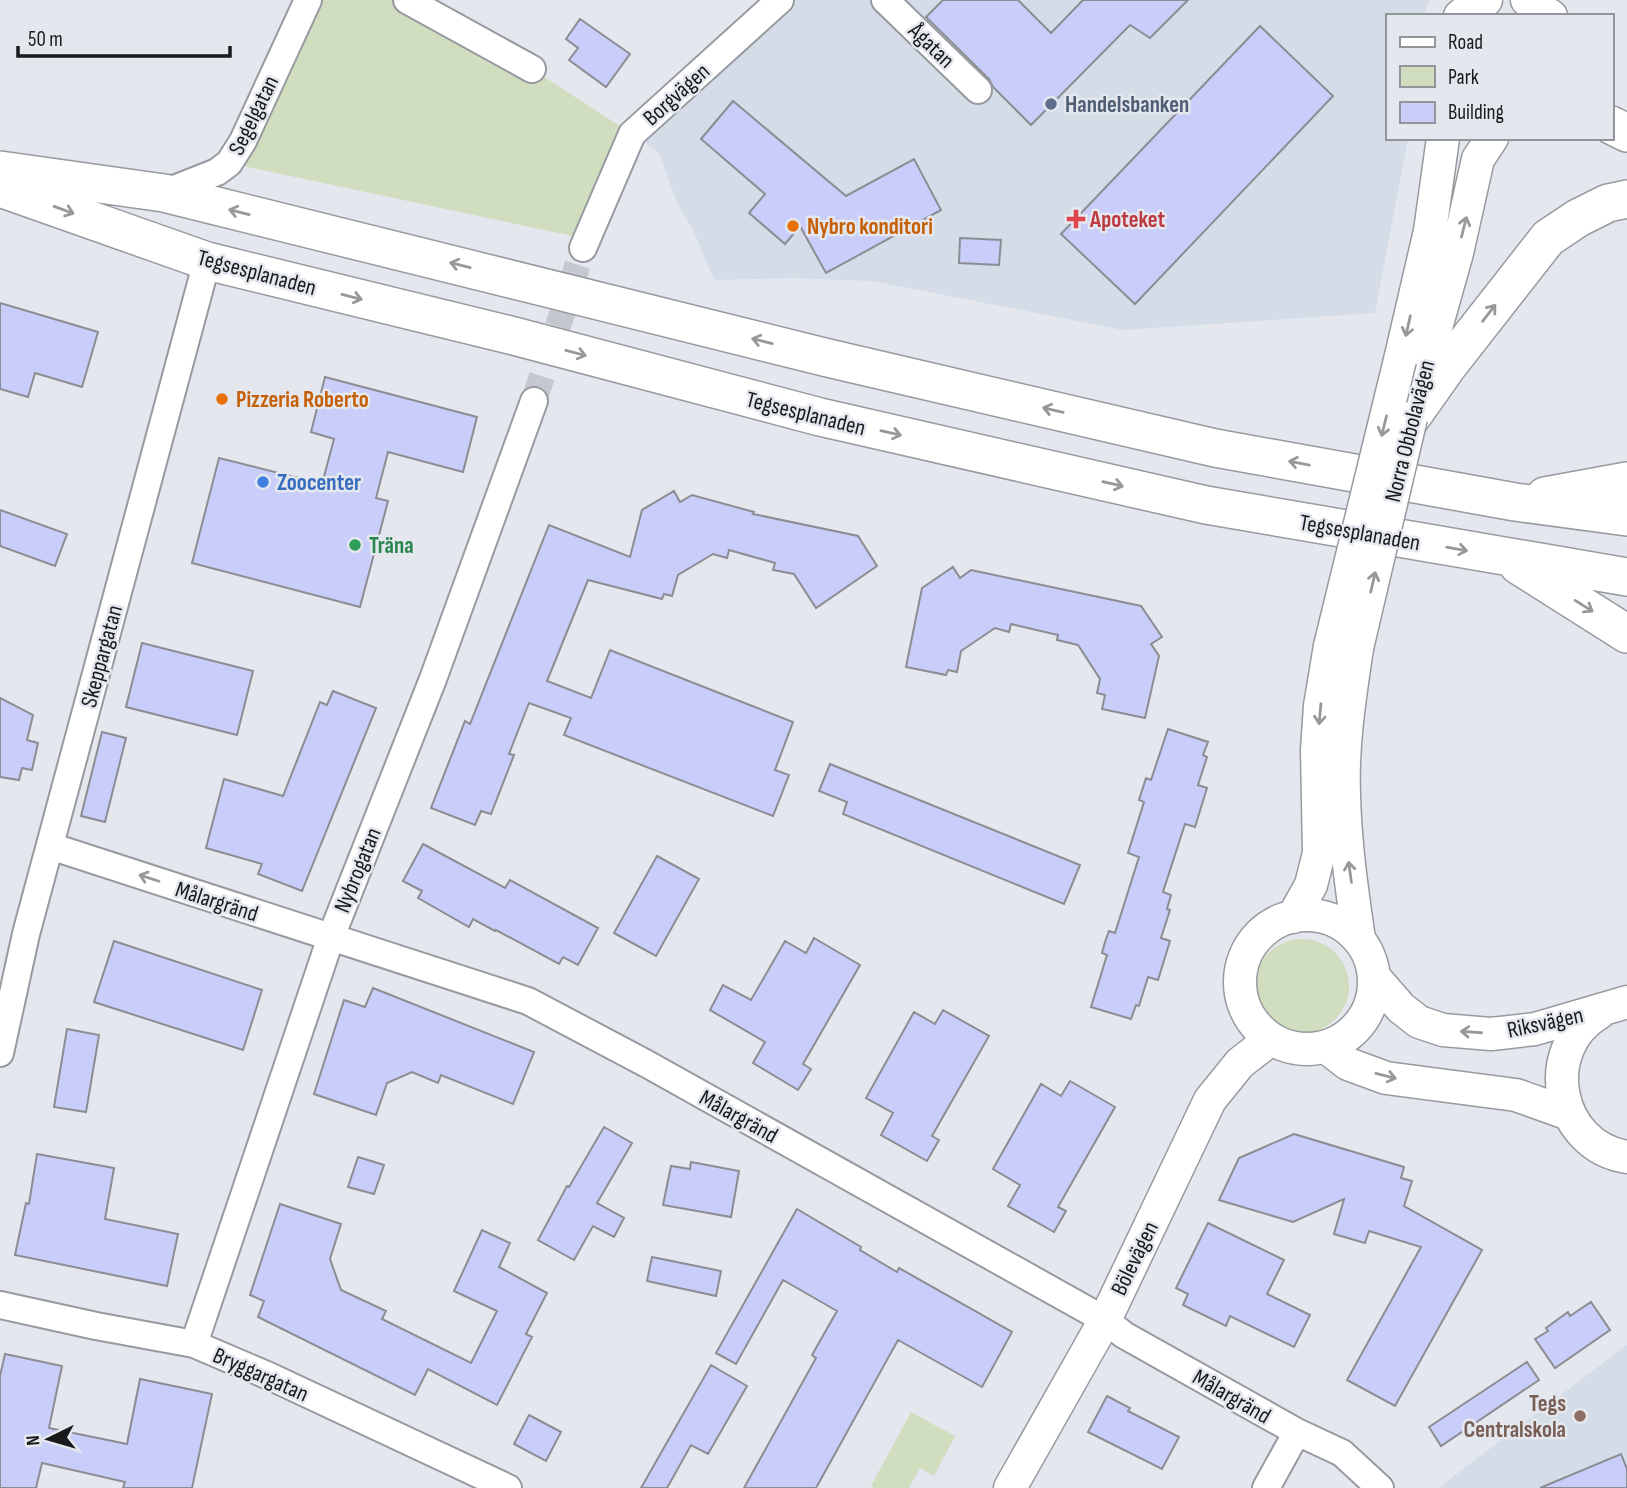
<svg xmlns="http://www.w3.org/2000/svg" width="1627" height="1488" viewBox="0 0 1627 1488" font-family="'Sofia Sans Condensed',sans-serif">
  <style>
    .built { fill: #d3dce7 }
    .green { fill: #d0debf }
    .building { fill: #c9cdf9; stroke: #8c8d93; stroke-width: 2 }
    .lines { fill: none; stroke-linecap: round; stroke-linejoin: round }
    .minor-tunnel { stroke: #c5c8ce; stroke-width: 26; stroke-dasharray: 26 13; stroke-linecap: butt }
    .minor-casing { stroke: #979a9f; stroke-width: 30 }
    .tertiary-casing { stroke: #979a9f; stroke-width: 35 }
    .secondary-casing { stroke: #979a9f; stroke-width: 40 }
    .minor { stroke: #fff; stroke-width: 26 }
    .tertiary { stroke: #fff; stroke-width: 32 }
    .secondary { stroke: #fff; stroke-width: 37 }
    .tertiary-bridge-casing { stroke: #979a9f; stroke-width: 35; stroke-linecap: butt }
    .tertiary-bridge { stroke: #fff; stroke-width: 32 }
    .oneway { stroke: #979899 }
    .service-dot { fill: #5c6f8a; stroke: #e4e7ed; stroke-width: 2.5 }
    .health-dot { fill: #e0444e; stroke: #e4e7ed; stroke-width: 2.5 }
    .food-dot { fill: #e8710a; stroke: #e4e7ed; stroke-width: 2.5 }
    .shop-dot { fill: #3f7fe0; stroke: #e4e7ed; stroke-width: 2.5 }
    .leisure-dot { fill: #2e9e5b; stroke: #e4e7ed; stroke-width: 2.5 }
    .education-dot { fill: #8d6e63; stroke: #e4e7ed; stroke-width: 2.5 }
    .labels { text-anchor: middle; stroke-width: 5; stroke-linejoin: round; paint-order: stroke }
    .street-label { font-size: 23px; fill: #181a1c; stroke: #e4e7ed }
    .service-label { font-size: 23px; font-weight: bold; fill: #4e5e75; stroke: #e4e7ed; text-anchor: start }
    .health-label { font-size: 23px; font-weight: bold; fill: #be3a42; stroke: #e4e7ed; text-anchor: start }
    .food-label { font-size: 23px; font-weight: bold; fill: #c56008; stroke: #e4e7ed; text-anchor: start }
    .shop-label { font-size: 23px; font-weight: bold; fill: #366cbe; stroke: #e4e7ed; text-anchor: start }
    .leisure-label { font-size: 23px; font-weight: bold; fill: #27864d; stroke: #e4e7ed; text-anchor: start }
    .education-label { font-size: 23px; font-weight: bold; fill: #785e54; stroke: #e4e7ed; text-anchor: end }
  </style>
  <rect width="100%" height="100%" fill="#e4e7ed"/>
  <path class="built" d="M 780,0 L 1430,0 L 1423,16 L 1387,16 L 1387,138 L 1408,138 L 1375,313 L 1123,330 L 873,281 L 794,278 L 714,280 L 694,232 L 677,203 L 659,153 L 632,134 Z
    M 1627,1345 L 1627,1488 L 1438,1488 Z"/>
  <path class="green" d="M 308,0 L 407,0 L 532,69 L 632,134 L 587,239 L 229,163 Z
    M1255 986a47 47 0 1 1 94 0a47 47 0 1 1-94 0Z
    M 911,1412 L 955,1436 L 934,1476 L 920,1468 L 909,1488 L 874,1488 L 871,1486 Z"/>
  <path class="building" d="M 943,0 L 1018,0 L 1051,33 L 1083,0 L 1188,0 L 1150,38 L 1130,25 L 1031,125 L 993,87 L 989,79 L 926,17 Z
    M 580,19 L 630,54 L 606,87 L 569,60 L 578,48 L 566,39 Z
    M 1260,26 L 1333,96 L 1135,304 L 1061,234 Z
    M 733,101 L 846,196 L 914,159 L 941,210 L 826,273 L 800,226 L 785,244 L 749,213 L 765,194 L 701,139 Z
    M 960,238 L 1001,240 L 999,265 L 959,263 Z
    M 0,303 L 98,332 L 82,387 L 35,373 L 28,397 L 0,389 Z
    M 325,377 L 477,417 L 463,472 L 388,452 L 376,498 L 388,501 L 360,607 L 192,563 L 219,458 L 322,484 L 334,439 L 311,432 Z
    M 674,491 L 680,502 L 692,495 L 754,512 L 753,514 L 858,536 L 877,566 L 816,608 L 794,574 L 773,570 L 775,563 L 729,550 L 727,558 L 713,554 L 678,575 L 672,596 L 664,594 L 662,599 L 588,580 L 547,681 L 591,698 L 610,650 L 793,722 L 775,770 L 789,775 L 773,816 L 564,735 L 571,718 L 529,703 L 509,754 L 514,755 L 491,814 L 481,811 L 475,825 L 431,808 L 465,721 L 470,724 L 549,525 L 630,557 L 642,510 Z
    M 0,510 L 67,534 L 55,566 L 0,546 Z
    M 953,567 L 960,578 L 971,570 L 1141,606 L 1162,637 L 1151,644 L 1159,656 L 1145,718 L 1102,709 L 1105,695 L 1097,693 L 1100,679 L 1078,645 L 1057,640 L 1058,635 L 1011,624 L 1009,632 L 995,628 L 961,651 L 957,672 L 948,670 L 946,675 L 906,667 L 922,588 Z
    M 142,643 L 253,671 L 237,735 L 126,707 Z
    M 333,691 L 376,708 L 302,891 L 258,874 L 262,864 L 206,848 L 224,779 L 283,796 L 320,702 L 327,705 Z
    M 0,698 L 33,715 L 27,740 L 38,743 L 32,770 L 22,768 L 19,780 L 0,777 Z
    M 1168,729 L 1208,742 L 1203,755 L 1207,757 L 1198,785 L 1207,788 L 1195,827 L 1185,824 L 1163,892 L 1171,895 L 1167,909 L 1170,910 L 1161,938 L 1170,941 L 1158,980 L 1148,977 L 1139,1006 L 1136,1005 L 1131,1019 L 1091,1007 L 1107,955 L 1102,953 L 1105,942 L 1109,931 L 1115,933 L 1139,857 L 1128,853 L 1144,802 L 1139,800 L 1146,778 L 1151,780 Z
    M 102,732 L 126,738 L 105,822 L 81,816 Z
    M 830,764 L 1080,865 L 1064,904 L 843,814 L 847,802 L 819,791 Z
    M 423,844 L 505,888 L 510,880 L 598,928 L 578,965 L 563,957 L 559,964 L 496,930 L 495,931 L 473,919 L 469,927 L 418,898 L 422,891 L 403,881 Z
    M 657,856 L 699,879 L 656,956 L 614,933 Z
    M 814,938 L 860,965 L 803,1064 L 811,1069 L 798,1090 L 753,1063 L 765,1042 L 710,1010 L 723,985 L 751,1000 L 785,941 L 806,953 Z
    M 114,941 L 262,990 L 243,1050 L 94,1002 Z
    M 373,988 L 534,1052 L 513,1104 L 441,1075 L 438,1083 L 412,1072 L 387,1083 L 376,1115 L 314,1094 L 344,1000 L 365,1007 Z
    M 943,1010 L 989,1036 L 932,1136 L 939,1140 L 927,1161 L 881,1135 L 893,1113 L 866,1098 L 914,1012 L 935,1024 Z
    M 67,1029 L 99,1035 L 86,1112 L 54,1107 Z
    M 1070,1081 L 1115,1107 L 1058,1207 L 1066,1211 L 1054,1232 L 1008,1206 L 1020,1185 L 993,1169 L 1041,1084 L 1061,1096 Z
    M 604,1127 L 632,1143 L 597,1203 L 624,1218 L 614,1237 L 593,1226 L 574,1260 L 538,1240 L 567,1186 L 569,1187 Z
    M 1294,1134 L 1404,1167 L 1401,1178 L 1412,1181 L 1404,1206 L 1482,1250 L 1395,1406 L 1347,1380 L 1421,1247 L 1369,1231 L 1365,1243 L 1334,1234 L 1344,1199 L 1293,1222 L 1219,1200 L 1239,1158 Z
    M 37,1154 L 114,1168 L 105,1219 L 178,1234 L 167,1286 L 15,1255 L 26,1203 L 29,1204 Z
    M 358,1157 L 384,1165 L 374,1194 L 348,1187 Z
    M 691,1162 L 739,1171 L 731,1217 L 663,1205 L 671,1166 L 690,1169 Z
    M 280,1204 L 341,1224 L 330,1259 L 341,1290 L 386,1311 L 382,1319 L 471,1363 L 497,1311 L 454,1291 L 482,1230 L 510,1243 L 499,1267 L 547,1293 L 526,1334 L 532,1337 L 497,1405 L 428,1369 L 415,1395 L 258,1317 L 264,1301 L 250,1295 Z
    M 797,1209 L 861,1247 L 860,1250 L 897,1272 L 899,1268 L 1012,1332 L 982,1387 L 898,1340 L 816,1488 L 744,1488 L 816,1358 L 812,1355 L 837,1311 L 783,1280 L 736,1364 L 716,1353 Z
    M 1208,1223 L 1284,1260 L 1267,1294 L 1310,1315 L 1294,1347 L 1230,1316 L 1226,1326 L 1183,1305 L 1188,1294 L 1176,1288 Z
    M 652,1257 L 721,1271 L 716,1296 L 647,1281 Z
    M 1591,1302 L 1610,1330 L 1555,1368 L 1535,1339 L 1548,1331 L 1546,1328 L 1568,1312 L 1570,1316 Z
    M 5,1354 L 62,1366 L 49,1428 L 127,1444 L 140,1379 L 212,1394 L 192,1488 L 123,1488 L 125,1482 L 42,1463 L 36,1488 L 0,1488 L 0,1376 Z
    M 1527,1362 L 1539,1380 L 1441,1446 L 1429,1427 Z
    M 711,1365 L 747,1386 L 708,1454 L 691,1445 L 667,1488 L 641,1488 Z
    M 1107,1396 L 1130,1408 L 1128,1411 L 1179,1437 L 1162,1469 L 1088,1432 Z
    M 529,1415 L 561,1432 L 546,1461 L 514,1444 Z
    M 1621,1454 L 1627,1469 L 1627,1488 L 1540,1488 Z"/>
  <g class="lines">
    <path class="minor-tunnel" d="M 534,401 L 583,248"/>
    <g class="minor-casing">
      <path id="minor" d="M 407,0 L 532,69
        M 885,0 L 978,90
        M 164,193 L 217,172 L 229,163 L 243,141 L 308,0
        M 583,248 L 632,134 L 780,0
        M 50,846 L 528,1001 L 647,1064 L 1105,1320 L 1124,1335 L 1297,1432 L 1342,1453 L 1380,1488
        M 0,1053 L 26,934 L 207,261
        M 0,1305 L 96,1326 L 194,1344 L 269,1376 L 508,1488
        M 194,1344 L 331,937 L 433,679 L 534,401
        M 1266,1488 L 1297,1432"/>
    </g>
    <g class="tertiary-casing">
      <path id="tertiary" d="M 1527,0 L 1551,16
        M 1460,16 L 1475,4 L 1486,0
        M 1400,360 L 1430,231 L 1443,138
        M 1414,406 L 1457,253 L 1478,159 L 1492,138
        M 1357,648 C 1350,696 1342,745 1344,794 C 1345,843 1352,891 1359,939
        M1240 982a67 67 0 1 1 134 0a67 67 0 1 1-134 0Z
        M 1293,917 L 1311,885 L 1319,853 L 1317,750 L 1320,706 L 1330,646
        M 1375,978 L 1401,1008 L 1419,1022 L 1443,1030 L 1491,1034 L 1535,1029 L 1627,1002
        M 1599,1013 C 1538,1049 1556,1146 1627,1157
        M 1326,1047 L 1348,1064 L 1386,1078 L 1516,1095 L 1569,1114
        M 1010,1488 L 1105,1320 L 1210,1100 L 1240,1063 L 1271,1039"/>
    </g>
    <g class="secondary-casing">
      <path id="secondary" d="M 1611,125 L 1627,133
        M 0,170 L 164,193 L 828,358 L 1215,448 L 1515,502 L 1627,517
        M 0,188 L 207,261 L 510,335 L 820,417 L 1206,505 L 1627,577
        M 1411,418 L 1447,367 L 1548,238 L 1578,218 L 1608,203 L 1627,199
        M 1545,496 L 1627,481
        M 1518,565 L 1627,634"/>
    </g>
    <use href="#minor" class="minor"/>
    <use href="#tertiary" class="tertiary"/>
    <use href="#secondary" class="secondary"/>
    <g class="tertiary-bridge-casing">
      <path id="tertiary-bridge" d="M 1330,646 L 1400,360
        M 1357,648 L 1411,418"/>
    </g>
    <use href="#tertiary-bridge" class="tertiary-bridge"/>
  </g>
  <defs><path id="oneway-shaft" d="M-6 0H5M1.5-3L5.5 0L1.5 3" fill="none" stroke-width="1.6" stroke-linecap="round" stroke-linejoin="round" transform="scale(1.75)"/></defs>
  <g class="oneway">
    <use href="#oneway-shaft" transform="translate(64 210) rotate(20)"/>
    <use href="#oneway-shaft" transform="translate(239 212) rotate(-166)"/>
    <use href="#oneway-shaft" transform="translate(1464 227) rotate(-76)"/>
    <use href="#oneway-shaft" transform="translate(460 265) rotate(-166)"/>
    <use href="#oneway-shaft" transform="translate(352 297) rotate(14)"/>
    <use href="#oneway-shaft" transform="translate(1489 313) rotate(-52)"/>
    <use href="#oneway-shaft" transform="translate(1408 326) rotate(103)"/>
    <use href="#oneway-shaft" transform="translate(762 341) rotate(-166)"/>
    <use href="#oneway-shaft" transform="translate(576 353) rotate(15)"/>
    <use href="#oneway-shaft" transform="translate(1053 410) rotate(-167)"/>
    <use href="#oneway-shaft" transform="translate(1384 426) rotate(104)"/>
    <use href="#oneway-shaft" transform="translate(891 433) rotate(13)"/>
    <use href="#oneway-shaft" transform="translate(1299 463) rotate(-169)"/>
    <use href="#oneway-shaft" transform="translate(1113 484) rotate(13)"/>
    <use href="#oneway-shaft" transform="translate(1457 549) rotate(10)"/>
    <use href="#oneway-shaft" transform="translate(1373 582) rotate(-77)"/>
    <use href="#oneway-shaft" transform="translate(1584 606) rotate(32)"/>
    <use href="#oneway-shaft" transform="translate(1320 714) rotate(95)"/>
    <use href="#oneway-shaft" transform="translate(1350 872) rotate(-98)"/>
    <use href="#oneway-shaft" transform="translate(149 878) rotate(-162)"/>
    <use href="#oneway-shaft" transform="translate(1471 1032) rotate(-176)"/>
    <use href="#oneway-shaft" transform="translate(1386 1076) rotate(14)"/>
  </g>
  <circle class="service-dot" cx="1051" cy="104" r="7"/>
  <path class="health-dot" d="M1072.5 208.5h7v7h7v7h-7v7h-7v-7h-7v-7h7z"/>
  <g class="food-dot">
    <circle cx="793" cy="226" r="7"/>
    <circle cx="222" cy="399" r="7"/>
  </g>
  <circle class="shop-dot" cx="263" cy="482" r="7"/>
  <circle class="leisure-dot" cx="355" cy="545" r="7"/>
  <circle class="education-dot" cx="1580" cy="1416" r="7"/>
  <g class="labels">
    <g class="street-label">
      <text transform="translate(932 45) rotate(44)" y="8">Ågatan</text>
      <text transform="translate(676 94) rotate(-42)" y="8">Borgvägen</text>
      <text transform="translate(253 115) rotate(-64)" y="8">Segelgatan</text>
      <text transform="translate(257 272) rotate(15)" y="8">Tegsesplanaden</text>
      <text transform="translate(806 413) rotate(14)" y="8">Tegsesplanaden</text>
      <text transform="translate(1409 431) rotate(-76)" y="8">Norra Obbolavägen</text>
      <text transform="translate(1360 532) rotate(10)" y="8">Tegsesplanaden</text>
      <text transform="translate(101 656) rotate(-75)" y="8">Skeppargatan</text>
      <text transform="translate(357 870) rotate(-68)" y="8">Nybrogatan</text>
      <text transform="translate(217 901) rotate(18)" y="8">Målargränd</text>
      <text transform="translate(1545 1022) rotate(-12)" y="8">Riksvägen</text>
      <text transform="translate(739 1116) rotate(29)" y="8">Målargränd</text>
      <text transform="translate(1134 1258) rotate(-64)" y="8">Bölevägen</text>
      <text transform="translate(261 1374) rotate(24)" y="8">Bryggargatan</text>
      <text transform="translate(1232 1396) rotate(30)" y="8">Målargränd</text>
    </g>
    <g class="service-label">
      <text x="1065" y="112">Handelsbanken</text>
    </g>
    <g class="health-label">
      <text x="1090" y="227">Apoteket</text>
    </g>
    <g class="food-label">
      <text x="807" y="234">Nybro konditori</text>
      <text x="236" y="407">Pizzeria Roberto</text>
    </g>
    <g class="shop-label">
      <text x="277" y="490">Zoocenter</text>
    </g>
    <g class="leisure-label">
      <text x="369" y="553">Träna</text>
    </g>
    <g class="education-label">
      <text x="1566" y="1411">Tegs<tspan x="1566" dy="26">Centralskola</tspan></text>
    </g>
  </g>
  <rect x="1386" y="14" width="228" height="126" fill="#e4e7ed" stroke="#929599" stroke-width="2"/>
  <rect x="1400" y="37" width="35" height="10" fill="#ffffff" stroke="#929599" stroke-width="2"/>
  <text x="1448" y="49" font-size="21" fill="#181a1c">Road</text>
  <rect x="1400" y="66" width="35" height="21" fill="#d0debf" stroke="#929599" stroke-width="2"/>
  <text x="1448" y="84" font-size="21" fill="#181a1c">Park</text>
  <rect x="1400" y="102" width="35" height="21" fill="#c9cdf9" stroke="#929599" stroke-width="2"/>
  <text x="1448" y="119" font-size="21" fill="#181a1c">Building</text>
  <g transform="translate(49 1439) rotate(265)" stroke="#e4e7ed" stroke-width="5" paint-order="stroke">
  <path d="M0-5L12 26L0 18L-12 26Z" fill="#181a1c"/>
  <text y="-10" font-size="19" font-weight="bold" text-anchor="middle" fill="#181a1c">N</text>
  </g>
  <path d="M18 46v10h212v-10" fill="none" stroke="#181a1c" stroke-width="3.5"/>
  <text x="28" y="46" font-size="21" fill="#181a1c" stroke="#e4e7ed" stroke-width="5" paint-order="stroke">50 m</text>
</svg>
